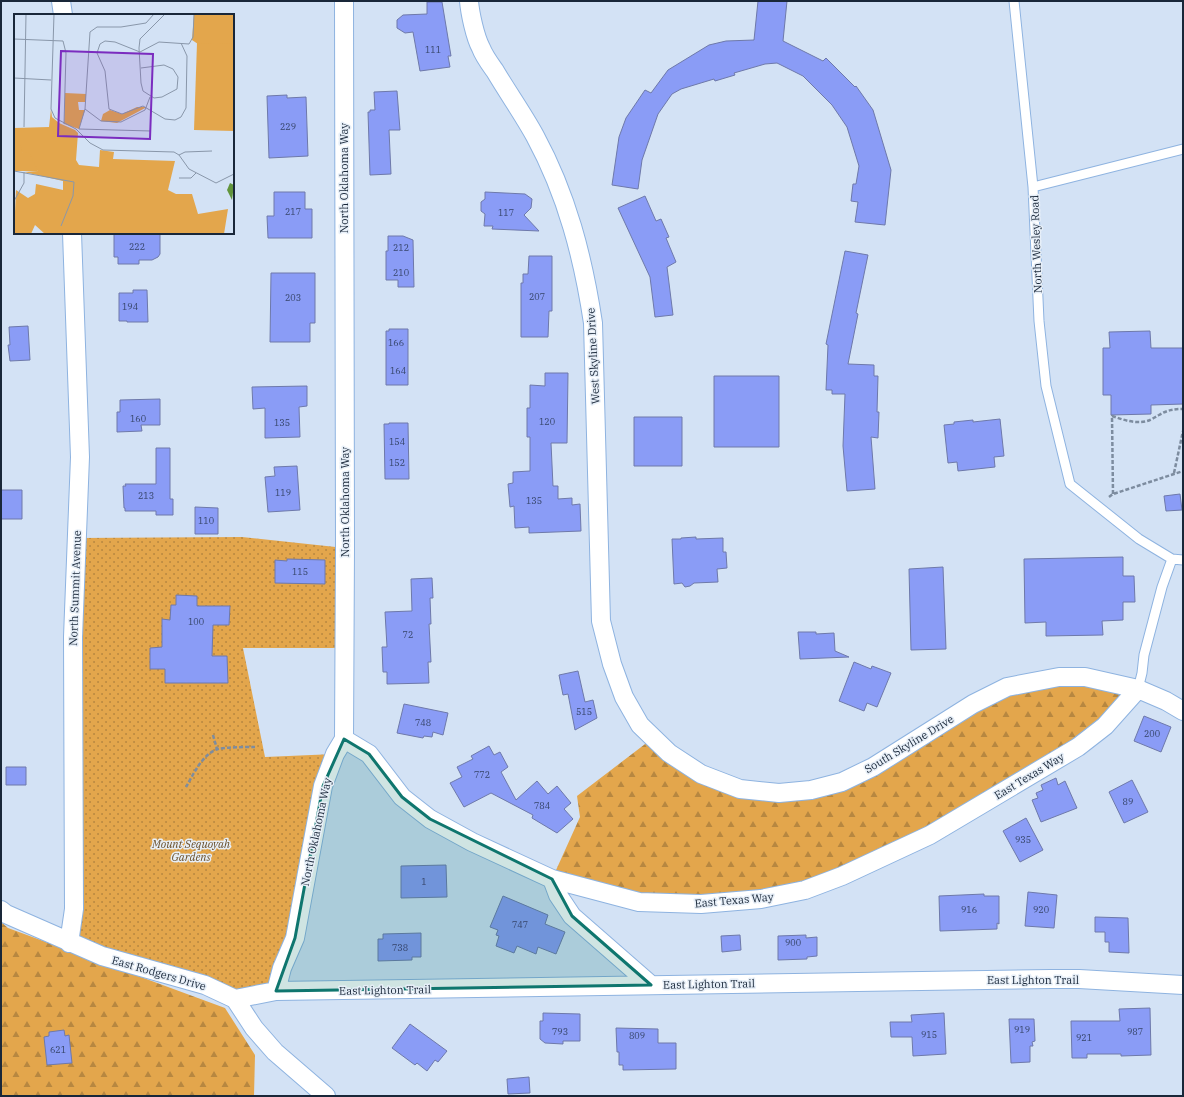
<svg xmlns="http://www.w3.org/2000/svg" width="1184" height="1097" viewBox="0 0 1184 1097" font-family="'IBM Plex Serif',serif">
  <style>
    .forest { fill: url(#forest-firs) }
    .garden { fill: url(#garden-dots) }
    .building { fill: #8a9cf6; stroke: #6e79aa }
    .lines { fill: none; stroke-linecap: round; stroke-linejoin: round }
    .lane-casing { stroke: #8eb3e0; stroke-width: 11 }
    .street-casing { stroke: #8eb3e0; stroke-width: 20 }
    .path { stroke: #7d8c9f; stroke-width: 2.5; stroke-dasharray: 4 2; stroke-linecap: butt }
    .lane { stroke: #fff; stroke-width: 9 }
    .street { stroke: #fff; stroke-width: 18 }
    .marked { fill: #0f766e; fill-opacity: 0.2; stroke: #0f766e; stroke-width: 3; stroke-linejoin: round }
    .labels { text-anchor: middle; stroke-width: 3; stroke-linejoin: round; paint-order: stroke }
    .number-label { font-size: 9px; fill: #354468 }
    .street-label { font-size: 11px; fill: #192739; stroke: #e7eff8 }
    .park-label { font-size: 11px; font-style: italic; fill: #694e28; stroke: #e7eff8 }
    .inset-road { fill: none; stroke: #8997aa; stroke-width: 1 }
    .view { fill: #7b2cbf; fill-opacity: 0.15; stroke: #7b2cbf; stroke-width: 2 }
    .inset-edge { fill: none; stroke: #192739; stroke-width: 2 }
  </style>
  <defs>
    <pattern id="forest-firs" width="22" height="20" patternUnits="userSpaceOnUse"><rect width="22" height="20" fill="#e3a64c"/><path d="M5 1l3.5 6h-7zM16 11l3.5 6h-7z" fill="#b78740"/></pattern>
    <pattern id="garden-dots" width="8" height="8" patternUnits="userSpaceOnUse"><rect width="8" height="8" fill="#e3a64c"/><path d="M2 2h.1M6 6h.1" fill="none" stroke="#b78740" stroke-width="1.8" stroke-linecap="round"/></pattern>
  </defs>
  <rect width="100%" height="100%" fill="#d3e2f5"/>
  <path class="forest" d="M 1059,677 L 1138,689 L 1101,729 L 842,876 L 701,904 L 552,879 L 580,817 L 577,796 L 653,738 L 701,774 L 811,790 L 973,704 Z
    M 1,922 L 8,928 L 225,1008 L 255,1055 L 254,1096 L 1,1096 Z"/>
  <path class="garden" d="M 242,537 L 345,548 L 344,648 L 243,648 L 265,757 L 335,754 L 276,991 L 235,999 L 69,943 L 77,538 Z"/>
  <path class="building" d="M 758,1 L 787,1 L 783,41 L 823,61 L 826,58 L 855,87 L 856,86 L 873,110 L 891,170 L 885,225 L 855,222 L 858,202 L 851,201 L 853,184 L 856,184 L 859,166 L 847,127 L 832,105 L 803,76 L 777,63 L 765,64 L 734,73 L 735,75 L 715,81 L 714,79 L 681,89 L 672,94 L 658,114 L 642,160 L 638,189 L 612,185 L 619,137 L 626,118 L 645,90 L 651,93 L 668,70 L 709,45 L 726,41 L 754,40 Z
    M 427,2 L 442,2 L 451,56 L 448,56 L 450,67 L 420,71 L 413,32 L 405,33 L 397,28 L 397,20 L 403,15 L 427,14 Z
    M 397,91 L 400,130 L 389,130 L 391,174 L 370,175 L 368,112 L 370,112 L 370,110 L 375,110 L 374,92 Z
    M 287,95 L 287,98 L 306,97 L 308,156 L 269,158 L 267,96 Z
    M 274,192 L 305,192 L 305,209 L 312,209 L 312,238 L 268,238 L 267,216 L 274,216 Z
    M 485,192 L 525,194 L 532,199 L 531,208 L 524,215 L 539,231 L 492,229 L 493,226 L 484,226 L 485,214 L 481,211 L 481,202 L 485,199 Z
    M 645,196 L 656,221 L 661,219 L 669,237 L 666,238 L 676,262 L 667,267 L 673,315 L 655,317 L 650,277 L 618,208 Z
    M 114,233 L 160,233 L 160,254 L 158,257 L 152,260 L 139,260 L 139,264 L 118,264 L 118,257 L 114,257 Z
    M 388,236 L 403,236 L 413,240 L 414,287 L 398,287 L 398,280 L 386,280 L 386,251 L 388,251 Z
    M 845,251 L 868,255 L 856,313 L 858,314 L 848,364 L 874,365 L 874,376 L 878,376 L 877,412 L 879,412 L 878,438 L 871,437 L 875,489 L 847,491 L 843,446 L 845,394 L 832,394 L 832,390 L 826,390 L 828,345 L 826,344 Z
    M 529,256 L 552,256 L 552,311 L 549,311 L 548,337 L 521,337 L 521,283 L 523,283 L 523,274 L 528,274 Z
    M 271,273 L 315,273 L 315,323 L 310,323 L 310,342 L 270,342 Z
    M 133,290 L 147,290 L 148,322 L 127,322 L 127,321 L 119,321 L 119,293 L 133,293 Z
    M 28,326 L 30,360 L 10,361 L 8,345 L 10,345 L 9,327 Z
    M 389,329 L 408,329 L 408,385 L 386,385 L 386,331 L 389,331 Z
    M 1150,331 L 1151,348 L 1183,348 L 1183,404 L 1151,405 L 1151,414 L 1111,415 L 1111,395 L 1103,395 L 1103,348 L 1110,348 L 1109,332 Z
    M 545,373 L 568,373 L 567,443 L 551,443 L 553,486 L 558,486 L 558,499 L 572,498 L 572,505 L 580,504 L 581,531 L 529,533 L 529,527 L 515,528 L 514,506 L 510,507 L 508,484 L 513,483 L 513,472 L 530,471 L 530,437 L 527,437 L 527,408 L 530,408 L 530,385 L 545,386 Z
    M 714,376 L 779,376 L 779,447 L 714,447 Z
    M 307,386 L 307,406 L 299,407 L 300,437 L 265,438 L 265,408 L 253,409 L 252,387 Z
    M 160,399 L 160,425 L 141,425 L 142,431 L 117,432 L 117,412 L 120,412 L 120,400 Z
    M 634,417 L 682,417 L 682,466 L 634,466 Z
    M 1000,419 L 1004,456 L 994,457 L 995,467 L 958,471 L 957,462 L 948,463 L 944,425 L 954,424 L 954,422 L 973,420 L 973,422 Z
    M 389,423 L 408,423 L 409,479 L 385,479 L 384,424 L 389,424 Z
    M 156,448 L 170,448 L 170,499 L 173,499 L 173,515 L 156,515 L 156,511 L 125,511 L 125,508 L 124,508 L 123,486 L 126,486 L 125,484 L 156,484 Z
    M 297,466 L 300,510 L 268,512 L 265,477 L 275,476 L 274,467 Z
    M 1,490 L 22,490 L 22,519 L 1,519 Z
    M 1180,494 L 1182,510 L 1166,511 L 1164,496 Z
    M 195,507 L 218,508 L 218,534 L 195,534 Z
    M 696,537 L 696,539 L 723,538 L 723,552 L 726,552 L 727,568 L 717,569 L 718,582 L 694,583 L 690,586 L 685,587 L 682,583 L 674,584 L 672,539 L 681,539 L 681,538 Z
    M 1123,557 L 1123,576 L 1134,576 L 1135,602 L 1123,602 L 1123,620 L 1102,621 L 1103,635 L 1046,636 L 1046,622 L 1025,623 L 1024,559 Z
    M 287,559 L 325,560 L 325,584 L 275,583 L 275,560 L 287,561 Z
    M 943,567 L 946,649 L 911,650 L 909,569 Z
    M 432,578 L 433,598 L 430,598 L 431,624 L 429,624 L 431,662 L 428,662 L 429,683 L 387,684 L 387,672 L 383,672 L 382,647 L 387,647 L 385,612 L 412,611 L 411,579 Z
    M 176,595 L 197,596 L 197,606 L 230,606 L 229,625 L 213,625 L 212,656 L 227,656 L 228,683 L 165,683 L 165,669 L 150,669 L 150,648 L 162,647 L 162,619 L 170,620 L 171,605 L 176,605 Z
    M 798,632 L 816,632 L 816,634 L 834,633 L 835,651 L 849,657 L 800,659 Z
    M 854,662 L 871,669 L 872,666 L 891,673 L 877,707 L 867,703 L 864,711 L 839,701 Z
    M 578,671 L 585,702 L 593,700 L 597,718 L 575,730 L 568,694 L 563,695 L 559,675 Z
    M 404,704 L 448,713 L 443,735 L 433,732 L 432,737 L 424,736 L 423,738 L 397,733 Z
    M 1144,716 L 1171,727 L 1161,752 L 1134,741 Z
    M 489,746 L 494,755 L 500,752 L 508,767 L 501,772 L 516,800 L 537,781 L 548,794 L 557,786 L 571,803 L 564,809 L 573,819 L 557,833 L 532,818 L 533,815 L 491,793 L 464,807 L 450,783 L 462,777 L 457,767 L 473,759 L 471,756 Z
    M 6,767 L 26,767 L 26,785 L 6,785 Z
    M 1056,778 L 1058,785 L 1065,781 L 1077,808 L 1041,822 L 1032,800 L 1038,798 L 1036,793 L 1043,790 L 1041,785 Z
    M 1132,780 L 1148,812 L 1124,823 L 1109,792 Z
    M 1026,818 L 1043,850 L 1020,862 L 1003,831 Z
    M 446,865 L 447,897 L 401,898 L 401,866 Z
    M 1028,892 L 1057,895 L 1054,928 L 1025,926 Z
    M 984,894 L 984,896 L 999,896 L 999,924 L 997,923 L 997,929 L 940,931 L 939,896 Z
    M 503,896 L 548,915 L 545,924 L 565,932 L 556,954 L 538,947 L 536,954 L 517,946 L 514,953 L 496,946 L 499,936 L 496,935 L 498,930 L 490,927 Z
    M 1095,917 L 1128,918 L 1129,953 L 1109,952 L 1109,942 L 1105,942 L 1105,932 L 1095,932 Z
    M 421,933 L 421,957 L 412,957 L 412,960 L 378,961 L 378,939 L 383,939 L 383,934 Z
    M 740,935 L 741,950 L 722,952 L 721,936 Z
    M 806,935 L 806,938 L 817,937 L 817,956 L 807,957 L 807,959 L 778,960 L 778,936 Z
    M 1150,1008 L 1151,1055 L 1121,1056 L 1121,1054 L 1087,1054 L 1087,1058 L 1072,1058 L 1071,1021 L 1120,1021 L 1119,1009 Z
    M 543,1013 L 580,1014 L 580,1041 L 563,1041 L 563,1044 L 545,1043 L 540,1039 L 540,1021 L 543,1021 Z
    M 944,1013 L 946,1054 L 913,1056 L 912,1037 L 891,1037 L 890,1022 L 912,1022 L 911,1015 Z
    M 1009,1019 L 1034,1019 L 1035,1041 L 1032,1042 L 1033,1046 L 1030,1046 L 1030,1062 L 1011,1063 Z
    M 410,1024 L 447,1051 L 438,1062 L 435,1060 L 427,1071 L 417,1063 L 415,1065 L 392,1048 Z
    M 616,1028 L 658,1029 L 658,1043 L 676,1043 L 676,1069 L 623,1070 L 623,1065 L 619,1065 L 619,1052 L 617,1052 Z
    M 64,1030 L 65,1036 L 69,1035 L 72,1063 L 47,1065 L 44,1037 L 49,1036 L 49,1032 Z
    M 529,1077 L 530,1093 L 508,1094 L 507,1079 Z"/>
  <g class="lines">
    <g class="lane-casing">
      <path id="lane" d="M 1014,1 L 1033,187 L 1039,321 L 1046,386 L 1070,484 L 1139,539 L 1172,559 L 1183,560
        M 1033,187 L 1183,149
        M 1138,689 L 1142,673 L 1144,655 L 1162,587 L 1172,559"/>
    </g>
    <g class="street-casing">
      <path id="street" d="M 61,1 L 63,15
        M 469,1 C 470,13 475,37 481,48 C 484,56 490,64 495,71 C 508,93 523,114 535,136 C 567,195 583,257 593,323 L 601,621 L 612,664 L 624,697 L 640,725 L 669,753 L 701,774 L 740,789 L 779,793 L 811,790 L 842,782 L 873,767 L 973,704 L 1007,687 L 1059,677 L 1085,677 L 1138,689 L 1166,701 L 1183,711
        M 344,739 L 369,754 L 402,797 L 430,819 L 472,842 L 552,879 L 639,902 L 701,904 L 761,899 L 805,890 L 842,876 L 930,835 L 1078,747 L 1105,726 L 1138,689
        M 552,879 L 558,895 L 572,916 L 651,985
        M 1,910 L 6,914 L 102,956 L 205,985 L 235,999 L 254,1028 L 275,1052 L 326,1096
        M 69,943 L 74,909 L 73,637 L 80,457 L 72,233
        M 276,991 L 282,968 L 295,938 L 323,786 L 335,754 L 344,739 L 345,548 L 344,1
        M 235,999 L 276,991 L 1051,979 L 1079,979 L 1183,985"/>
    </g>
    <path class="path" d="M 1174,473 L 1183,431
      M 1113,494 L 1112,416 C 1124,420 1135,424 1147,421 C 1151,420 1155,417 1159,415 C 1167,410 1174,409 1183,409
      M 1109,497 L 1113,494 L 1183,471
      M 213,735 L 217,749
      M 186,787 C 193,775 203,753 218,749 C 227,747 245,747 255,747"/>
    <use href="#lane" class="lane"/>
    <use href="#street" class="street"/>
  </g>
  <path class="marked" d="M 344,739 L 369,754 L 402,797 L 430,819 L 552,879 L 572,916 L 651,985 L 276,991 L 295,938 L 323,786 Z"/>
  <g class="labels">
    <g class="number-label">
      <text x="433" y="53">111</text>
      <text x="288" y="130">229</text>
      <text x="293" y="215">217</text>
      <text x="506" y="216">117</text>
      <text x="137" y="250">222</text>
      <text x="401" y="251">212</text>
      <text x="401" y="276">210</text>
      <text x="537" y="300">207</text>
      <text x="293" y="301">203</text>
      <text x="130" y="310">194</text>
      <text x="396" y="346">166</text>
      <text x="398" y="374">164</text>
      <text x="138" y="422">160</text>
      <text x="547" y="425">120</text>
      <text x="282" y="426">135</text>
      <text x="397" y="445">154</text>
      <text x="397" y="466">152</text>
      <text x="283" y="496">119</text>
      <text x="146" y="499">213</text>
      <text x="534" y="504">135</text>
      <text x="206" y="524">110</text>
      <text x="300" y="575">115</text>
      <text x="196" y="625">100</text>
      <text x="408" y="638">72</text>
      <text x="584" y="715">515</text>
      <text x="423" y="726">748</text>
      <text x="1152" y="737">200</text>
      <text x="482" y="778">772</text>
      <text x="1128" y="805">89</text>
      <text x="542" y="809">784</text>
      <text x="1023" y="843">935</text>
      <text x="424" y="885">1</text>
      <text x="969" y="913">916</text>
      <text x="1041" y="913">920</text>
      <text x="520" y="928">747</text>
      <text x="793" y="946">900</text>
      <text x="400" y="951">738</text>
      <text x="1022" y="1033">919</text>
      <text x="560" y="1035">793</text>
      <text x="1135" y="1035">987</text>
      <text x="929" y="1038">915</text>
      <text x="637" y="1039">809</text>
      <text x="1084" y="1041">921</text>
      <text x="58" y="1053">621</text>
    </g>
    <g class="street-label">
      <text transform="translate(344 178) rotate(-90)" y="4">North Oklahoma Way</text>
      <text transform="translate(1036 244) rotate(-92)" y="4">North Wesley Road</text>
      <text transform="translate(593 356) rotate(-93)" y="4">West Skyline Drive</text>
      <text transform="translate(345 502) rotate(-90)" y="4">North Oklahoma Way</text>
      <text transform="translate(75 588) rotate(-88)" y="4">North Summit Avenue</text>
      <text transform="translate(909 744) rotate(-31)" y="4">South Skyline Drive</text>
      <text transform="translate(1029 776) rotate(-31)" y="4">East Texas Way</text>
      <text transform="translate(316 832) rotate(-78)" y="4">North Oklahoma Way</text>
      <text transform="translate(734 900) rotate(-5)" y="4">East Texas Way</text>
      <text transform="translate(159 973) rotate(16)" y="4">East Rodgers Drive</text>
      <text x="1033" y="984">East Lighton Trail</text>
      <text transform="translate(709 984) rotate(-1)" y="4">East Lighton Trail</text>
      <text transform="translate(385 990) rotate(-1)" y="4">East Lighton Trail</text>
    </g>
    <g class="park-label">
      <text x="191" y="848">Mount Sequoyah<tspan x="191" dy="13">Gardens</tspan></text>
    </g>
  </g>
  <g transform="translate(14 14)">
    <rect width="220" height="220" fill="#d3e2f5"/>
    <path d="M 180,0 L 220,0 L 220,117 L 184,30 L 178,26 ZM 123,93 L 133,93 L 103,109 L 87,107 L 89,100 L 96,96 L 108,100 ZM 37,95 L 38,103 L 45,109 L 61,116 L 64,119 L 62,146 L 65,151 L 85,153 L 86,136 L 100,138 L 99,145 L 161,147 L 154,176 L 162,180 L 178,180 L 184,200 L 214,195 L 210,220 L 31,220 L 21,211 L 17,220 L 0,220 L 2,176 L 14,184 L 21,180 L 22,170 L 49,176 L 49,167 L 10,158 L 24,157 L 6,136 L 6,131 L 0,131 L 0,114 L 35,113 Z" fill="#e3a64c"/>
    <path d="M 0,131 L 6,131 L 9,139 L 15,138 L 24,157 L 0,157 Z" fill="#e3a64c"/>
    <path d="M 183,29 L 220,30 L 220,117 L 180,116 Z" fill="#e3a64c"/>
    <path d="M 51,79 L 72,80 L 72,88 L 64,88 L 65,96 L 71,96 L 65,115 L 50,110 Z" fill="#e3a64c"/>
    <path d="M 216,169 L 220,171 L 218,186 L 213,176 Z" fill="#62953c"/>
    <path class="inset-road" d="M 40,0 L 37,95 L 41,104 L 62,115 L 76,129 L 89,136 L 160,138 L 165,141 L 175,155 L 202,169 L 220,160M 0,25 L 49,27 L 52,39 L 50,110M 167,29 L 173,42 L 172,94 L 167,103 L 161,106 L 151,105 L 129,92 L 108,100 L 95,95 L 91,57 L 83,39 L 86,30 L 91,27 L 101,28 L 126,38 L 145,28 L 175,30 L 179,23 L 180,0M 127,54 L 150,51 L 159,55 L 164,63 L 163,75 L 148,83 L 140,84 L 129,77 L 127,69 L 125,34 L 126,25 L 151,0M 0,64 L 37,66M 71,95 L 87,107 L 107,108 L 131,96 L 136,83M 10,113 L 12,0M 65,115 L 71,95 L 76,18 L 83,13 L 107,13 L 132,9 L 140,0M 65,115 L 137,117M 165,141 L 171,138 L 198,137M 0,157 L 60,168 L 59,182 L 47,212M 165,164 L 177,164 L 182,159M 0,187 L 10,169 L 10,158"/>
    <path class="view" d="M 47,37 L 139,40 L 136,125 L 44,122 Z"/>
    <rect width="220" height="220" class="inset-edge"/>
  </g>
  <rect width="1184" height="1097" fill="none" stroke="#192739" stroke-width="4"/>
</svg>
